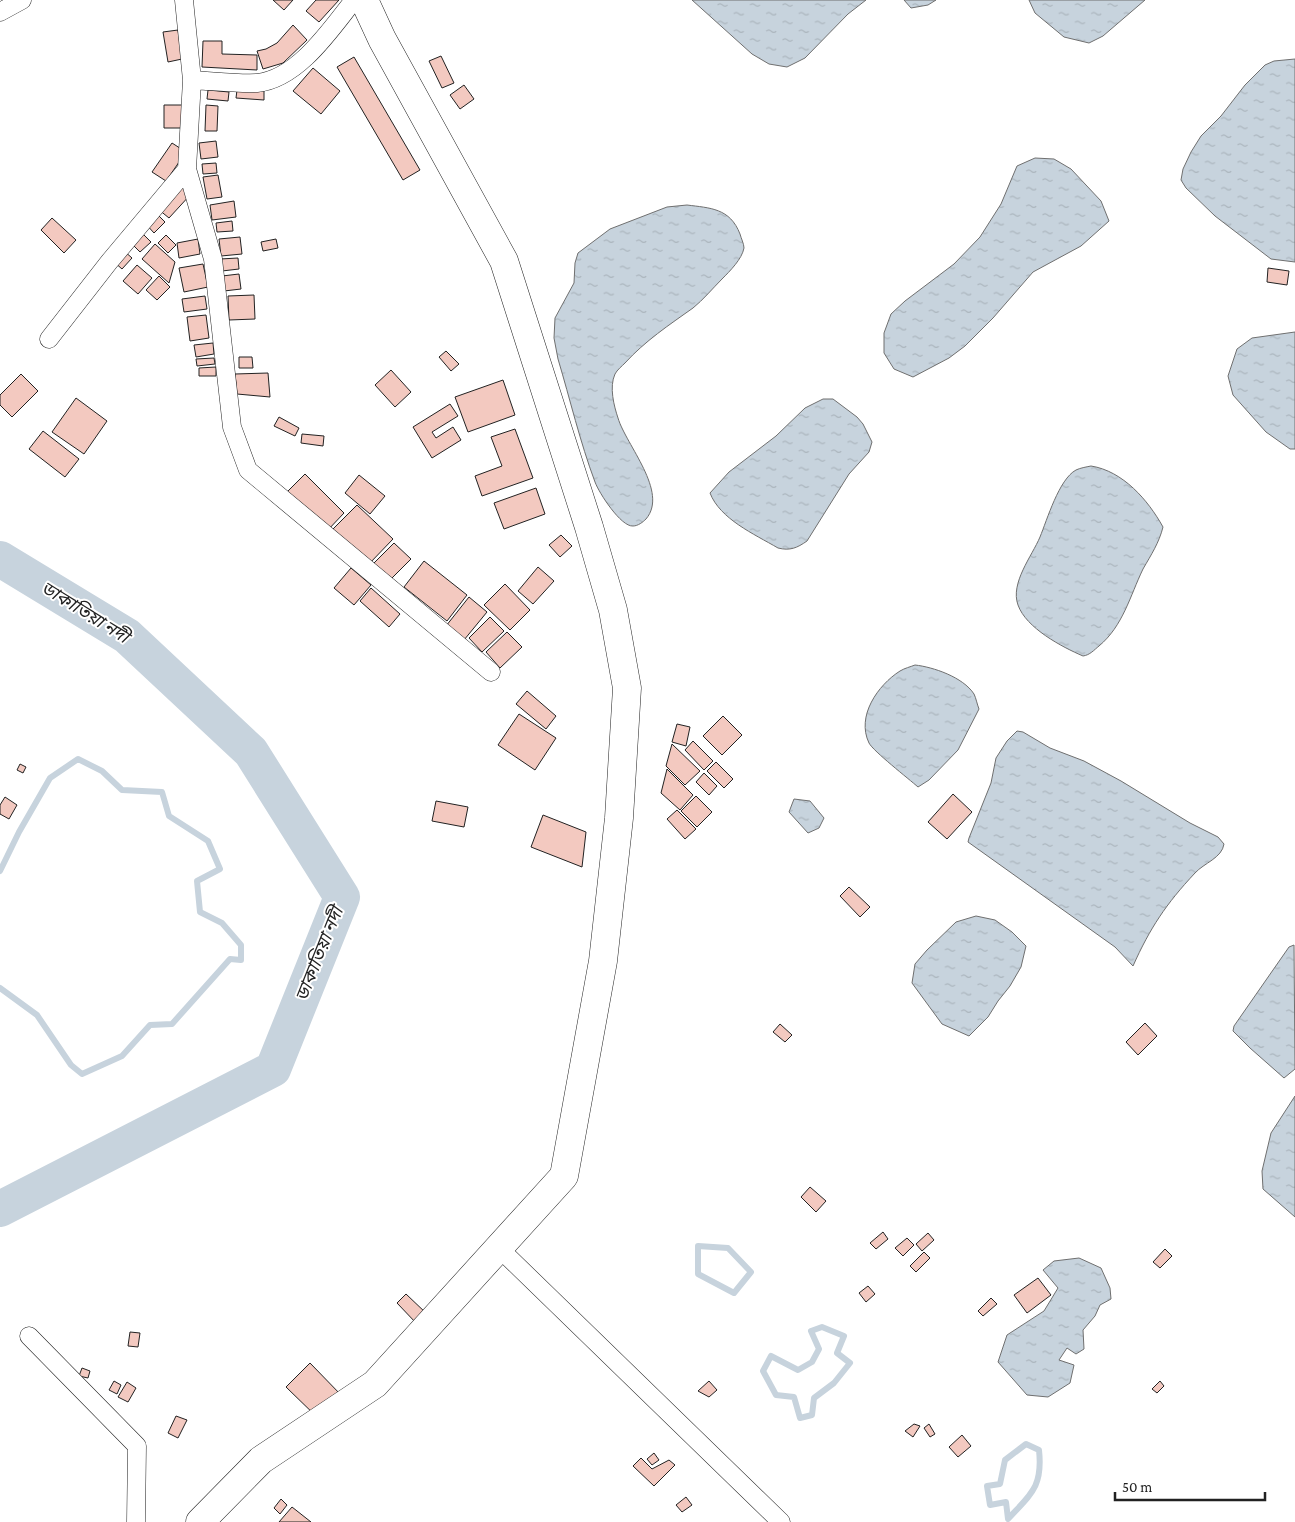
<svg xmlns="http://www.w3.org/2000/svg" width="1295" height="1522" viewBox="0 0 1295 1522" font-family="'Crimson Pro','Noto Sans Bengali',serif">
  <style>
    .water { fill: url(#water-ripples); stroke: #6f6f6f }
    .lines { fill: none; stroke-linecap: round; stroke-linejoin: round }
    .stream { stroke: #c7d3dd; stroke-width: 6 }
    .river { stroke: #c7d3dd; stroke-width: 36 }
    .building { fill: #f3c9c0; stroke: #222 }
    .minor-casing { stroke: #222; stroke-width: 19 }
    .primary-casing { stroke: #222; stroke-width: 29 }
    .minor { stroke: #fff; stroke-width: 18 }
    .primary { stroke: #fff; stroke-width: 28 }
    .labels { text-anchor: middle; stroke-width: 4; stroke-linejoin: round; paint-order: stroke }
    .water-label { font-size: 18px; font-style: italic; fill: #222; stroke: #fff }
  </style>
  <defs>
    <pattern id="water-ripples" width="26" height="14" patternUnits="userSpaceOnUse" patternTransform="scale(1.25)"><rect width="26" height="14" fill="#c7d3dd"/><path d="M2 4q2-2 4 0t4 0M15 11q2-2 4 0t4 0" fill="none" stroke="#abb5bd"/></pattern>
  </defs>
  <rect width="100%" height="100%" fill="#fff"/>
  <path class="water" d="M 692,0 L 866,0 L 848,14 L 805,58 L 787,67 L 769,64 L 752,54 Z
    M 904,0 L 936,0 L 928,5 L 911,8 Z
    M 1029,0 L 1145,0 L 1103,36 L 1089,43 L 1064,37 L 1035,13 Z
    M 1295,59 L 1295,262 L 1271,259 L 1215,216 L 1186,188 L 1181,180 L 1183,169 L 1191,152 L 1201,136 L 1221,116 L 1245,85 L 1265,65 L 1274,61 Z
    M 1035,158 L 1054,159 L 1071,169 L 1101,201 L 1109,221 L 1081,246 L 1033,272 L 993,318 L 965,346 L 949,358 L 913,377 L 894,369 L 884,353 L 884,333 L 891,314 L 905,301 L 954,264 L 980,237 L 1001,204 L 1017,166 Z
    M 687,205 C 710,208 730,208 740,234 C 741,238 744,244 744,248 C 742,259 730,271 722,279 C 713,288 703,300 693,308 C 669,325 645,341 625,363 C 622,366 617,370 615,374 C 609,387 614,406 618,418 C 626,445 669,492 646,519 C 643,522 638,526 633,526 C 621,527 599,493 595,482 C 580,442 570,399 558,359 L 554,338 L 555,318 L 574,283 L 575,263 L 578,253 L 610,229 L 667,207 Z
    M 1295,332 L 1295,449 L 1290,449 L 1266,432 L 1233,395 L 1228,376 L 1237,349 L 1252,338 Z
    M 823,399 L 833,399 L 857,417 L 863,424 L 872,442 L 869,452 L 849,474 L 807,541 C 797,548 790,551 778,548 C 754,534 720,519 710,493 L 729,472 L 776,436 L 805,408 Z
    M 1091,466 C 1123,471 1148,500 1163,527 C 1159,543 1151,555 1143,569 C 1130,596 1123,626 1099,646 C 1094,650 1090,655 1083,656 C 1062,647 1026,628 1018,605 C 1010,583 1032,556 1040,537 C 1047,520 1059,479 1076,470 C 1080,468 1086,467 1091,466 Z
    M 915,665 C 933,667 963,677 974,694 C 976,698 977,704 979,709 L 958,750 L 929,780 L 918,787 C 909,779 873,751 869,743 C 856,716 878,685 900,671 C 905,668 910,667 915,665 Z
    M 1017,731 L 1023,732 L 1050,748 L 1084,761 L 1121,781 L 1190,823 L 1218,837 L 1224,844 C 1222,858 1204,863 1195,873 C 1166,904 1150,928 1133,966 L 1115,947 L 968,842 L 969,838 L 991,783 L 996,758 L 1007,741 Z
    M 794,799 L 810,801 L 824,818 L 819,828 L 808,833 L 789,812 Z
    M 976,916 L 995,920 L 1012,932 L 1026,946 L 1021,967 L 1010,986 L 998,1001 L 988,1017 L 969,1036 L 942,1024 L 912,983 L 915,964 L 927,950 L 956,922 Z
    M 1294,945 L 1295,1069 L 1284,1078 L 1250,1048 L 1233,1031 L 1234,1026 L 1289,947 Z
    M 1295,1096 L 1295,1217 L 1263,1189 L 1262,1171 L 1271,1133 Z
    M 1079,1258 L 1101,1268 L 1110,1288 L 1111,1299 L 1100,1305 L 1095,1316 L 1083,1330 L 1084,1349 L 1076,1354 L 1067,1348 L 1059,1360 L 1074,1365 L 1070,1383 L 1048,1397 L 1027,1395 L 998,1362 L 1007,1335 L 1044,1311 L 1058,1288 L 1043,1270 L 1054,1261 Z"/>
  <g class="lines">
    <path class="stream" d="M 0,871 L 19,832 L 50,778 L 78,759 L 102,771 L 122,790 L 162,792 L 169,816 L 208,841 L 220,869 L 197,881 L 200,912 L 222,923 L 241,945 L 241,960 L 230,959 L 172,1024 L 150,1025 L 122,1056 L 82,1074 L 71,1065 L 37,1015 L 0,988
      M 698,1246 L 728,1248 L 751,1272 L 734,1293 L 698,1274 Z
      M 822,1327 L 844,1336 L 837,1353 L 850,1363 L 834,1383 L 814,1398 L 812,1415 L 800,1418 L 794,1397 L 776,1395 L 763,1371 L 771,1356 L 798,1370 L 812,1362 L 819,1349 L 811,1331 Z
      M 1026,1444 L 1039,1450 C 1043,1487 1031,1494 1008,1519 L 1006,1502 L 990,1505 L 987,1486 L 1000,1484 L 1005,1460 Z"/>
    <path class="river" d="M 0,559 L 127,636 L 251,752 L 342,897 L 273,1069 L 0,1209"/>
  </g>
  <path class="building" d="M 273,0 L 293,0 L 284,10 Z
    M 316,0 L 339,0 L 319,22 L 306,11 Z
    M 293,25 L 307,40 L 283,63 L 263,69 L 257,51 L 266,49 L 277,43 Z
    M 178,30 L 182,59 L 168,62 L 163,32 Z
    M 203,41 L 222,41 L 222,54 L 257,55 L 257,70 L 202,67 Z
    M 441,56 L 454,83 L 442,88 L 429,61 Z
    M 354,57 L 420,170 L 403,180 L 337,67 Z
    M 313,68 L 340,91 L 321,114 L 293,91 Z
    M 464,85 L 474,99 L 460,109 L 450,95 Z
    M 208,90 L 229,92 L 228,101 L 207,99 Z
    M 237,90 L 264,91 L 264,100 L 236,98 Z
    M 164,105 L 182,105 L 183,128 L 164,128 Z
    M 206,105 L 218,106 L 217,131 L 205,131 Z
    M 216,141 L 218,157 L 201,159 L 199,143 Z
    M 172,143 L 186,152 L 166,181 L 152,172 Z
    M 216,163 L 217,173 L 203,174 L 202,164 Z
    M 218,175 L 222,197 L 207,199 L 203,177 Z
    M 180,184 L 191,194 L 169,218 L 158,209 Z
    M 234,201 L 236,217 L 212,220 L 210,205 Z
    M 156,213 L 165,222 L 154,233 L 145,223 Z
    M 52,218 L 76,240 L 64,253 L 41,230 Z
    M 232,221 L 233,231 L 217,232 L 216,223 Z
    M 141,232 L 151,242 L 140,252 L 130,242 Z
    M 166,235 L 176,245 L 168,253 L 158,243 Z
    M 240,237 L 242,254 L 221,256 L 219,239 Z
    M 198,239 L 200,254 L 179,258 L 177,243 Z
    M 276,239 L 278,248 L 263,251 L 261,242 Z
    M 155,244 L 175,262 L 169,283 L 142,259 Z
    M 123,250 L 132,258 L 122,269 L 113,261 Z
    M 238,258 L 239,269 L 222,271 L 220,259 Z
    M 203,264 L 208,287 L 184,292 L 179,268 Z
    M 137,265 L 152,278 L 138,294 L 123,281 Z
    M 1268,268 L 1289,271 L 1287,285 L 1267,282 Z
    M 239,274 L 241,289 L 224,291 L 222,276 Z
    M 159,276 L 170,287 L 157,300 L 146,290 Z
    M 254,295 L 255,319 L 229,320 L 228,296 Z
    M 205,296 L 207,309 L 184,312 L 182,299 Z
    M 206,315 L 209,338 L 190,341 L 187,317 Z
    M 213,343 L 214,354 L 196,357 L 194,345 Z
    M 446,351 L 459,364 L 451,371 L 439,357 Z
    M 239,357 L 252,357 L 253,368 L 239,368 Z
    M 214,358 L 215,364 L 197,366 L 196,359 Z
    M 216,367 L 216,376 L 199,376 L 199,368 Z
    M 391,370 L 411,392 L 395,407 L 375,385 Z
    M 268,373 L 270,397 L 237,394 L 235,374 Z
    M 21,374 L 38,391 L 12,417 L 0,405 L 0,395 Z
    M 503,380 L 515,415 L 468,432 L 455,397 Z
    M 76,398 L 107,421 L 84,454 L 52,432 Z
    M 450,404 L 458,416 L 432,432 L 436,438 L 453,427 L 461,440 L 432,458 L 413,427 Z
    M 279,417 L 299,428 L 295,436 L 274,426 Z
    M 515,429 L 533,478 L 482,496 L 475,476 L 502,466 L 491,437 Z
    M 43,431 L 79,459 L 65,477 L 29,449 Z
    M 302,434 L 324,436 L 323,446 L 301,443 Z
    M 305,474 L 344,513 L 326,532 L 286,493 Z
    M 359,475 L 385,496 L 370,514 L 345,493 Z
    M 536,488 L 545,514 L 504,529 L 494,503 Z
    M 357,505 L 393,539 L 368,565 L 332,530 Z
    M 561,535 L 572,546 L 560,557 L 549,545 Z
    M 394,543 L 411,559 L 390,580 L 373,564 Z
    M 424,561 L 467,595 L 447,621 L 404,587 Z
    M 538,567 L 554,581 L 533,604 L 518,591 Z
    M 351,568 L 371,585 L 354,605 L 334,588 Z
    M 505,584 L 530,610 L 510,630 L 484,605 Z
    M 371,588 L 400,614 L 389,627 L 360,601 Z
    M 469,597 L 487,612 L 464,640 L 446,626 Z
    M 490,617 L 504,631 L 482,652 L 469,638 Z
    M 507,632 L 522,647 L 500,668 L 486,652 Z
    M 527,691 L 556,716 L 546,729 L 516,704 Z
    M 519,714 L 556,738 L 535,770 L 498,745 Z
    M 723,716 L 742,735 L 722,755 L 703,736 Z
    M 677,724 L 690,727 L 686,746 L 672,742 Z
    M 693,741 L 713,761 L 704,770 L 685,750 Z
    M 672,744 L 700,771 L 685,785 L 666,766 Z
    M 716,762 L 733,779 L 724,788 L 707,771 Z
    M 20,764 L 26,767 L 23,773 L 17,770 Z
    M 667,769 L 693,795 L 680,810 L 661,793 Z
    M 704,773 L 717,786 L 709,795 L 696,782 Z
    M 953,794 L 972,812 L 947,839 L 928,822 Z
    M 696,796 L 712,812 L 697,827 L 681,811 Z
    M 5,797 L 17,805 L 9,819 L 0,814 L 0,805 Z
    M 436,801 L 468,807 L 464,827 L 432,821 Z
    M 677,810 L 696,829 L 685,839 L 667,819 Z
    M 543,815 L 586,832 L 582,867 L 531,847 Z
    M 849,887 L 870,907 L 860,917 L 840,896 Z
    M 1145,1023 L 1157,1036 L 1138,1055 L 1126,1042 Z
    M 780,1024 L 792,1035 L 785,1042 L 773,1032 Z
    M 810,1187 L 826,1201 L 816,1212 L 801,1197 Z
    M 883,1232 L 888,1239 L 876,1249 L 870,1243 Z
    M 928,1233 L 934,1240 L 922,1251 L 916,1244 Z
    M 907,1238 L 914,1245 L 903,1256 L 895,1248 Z
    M 1165,1249 L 1172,1256 L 1160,1268 L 1153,1262 Z
    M 924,1252 L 930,1258 L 916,1272 L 910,1266 Z
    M 1038,1278 L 1051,1295 L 1027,1313 L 1014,1295 Z
    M 868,1286 L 875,1294 L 866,1302 L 859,1293 Z
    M 406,1294 L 427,1314 L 417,1324 L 397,1303 Z
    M 991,1298 L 997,1304 L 983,1316 L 978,1311 Z
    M 130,1332 L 140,1333 L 138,1347 L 128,1346 Z
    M 310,1363 L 343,1397 L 320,1420 L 286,1387 Z
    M 82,1368 L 90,1371 L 88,1378 L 79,1376 Z
    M 114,1381 L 121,1385 L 117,1394 L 109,1390 Z
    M 709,1381 L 717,1390 L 709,1397 L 698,1391 Z
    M 1160,1381 L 1164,1386 L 1157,1393 L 1152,1389 Z
    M 127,1382 L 136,1388 L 128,1402 L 118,1397 Z
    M 176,1416 L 187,1420 L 178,1438 L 168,1433 Z
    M 914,1424 L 920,1426 L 913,1437 L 905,1431 Z
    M 929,1424 L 935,1434 L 930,1437 L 924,1428 Z
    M 962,1435 L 971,1446 L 958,1457 L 949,1447 Z
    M 654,1453 L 659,1460 L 652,1465 L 647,1459 Z
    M 641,1458 L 652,1469 L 669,1460 L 675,1465 L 654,1486 L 633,1466 Z
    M 686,1497 L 692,1505 L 682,1512 L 676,1505 Z
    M 281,1499 L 287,1505 L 280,1514 L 274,1508 Z
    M 292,1507 L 311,1522 L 279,1522 Z"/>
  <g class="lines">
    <g class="minor-casing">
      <path id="minor" d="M 184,0 L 192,80 L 187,169 L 213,259 L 232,427 L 248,470 L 260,480 L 491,672
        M 0,12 L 22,0
        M 192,80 C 213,81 237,84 257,83 C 298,79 331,29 354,0
        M 49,339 L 109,262 L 187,169
        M 499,1248 L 781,1522
        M 29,1336 L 137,1446 L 136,1522"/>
    </g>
    <g class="primary-casing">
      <path id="primary" d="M 200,1522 L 261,1460 L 375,1384 L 564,1176 L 603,961 L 619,818 L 627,688 L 613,610 L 589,527 L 504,261 L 382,39 L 364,0"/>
    </g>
    <use href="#minor" class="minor"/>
    <use href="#primary" class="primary"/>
  </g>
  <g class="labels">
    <g class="water-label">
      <text transform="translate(85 612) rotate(32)" y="6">ডাকাতিয়া নদী</text>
      <text transform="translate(319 954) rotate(-68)" y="6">ডাকাতিয়া নদী</text>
    </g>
  </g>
  <path d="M1115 1492v8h150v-8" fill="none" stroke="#222222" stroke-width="2.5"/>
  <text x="1122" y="1492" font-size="15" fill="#222222" stroke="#ffffff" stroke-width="4" paint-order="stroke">50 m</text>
</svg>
